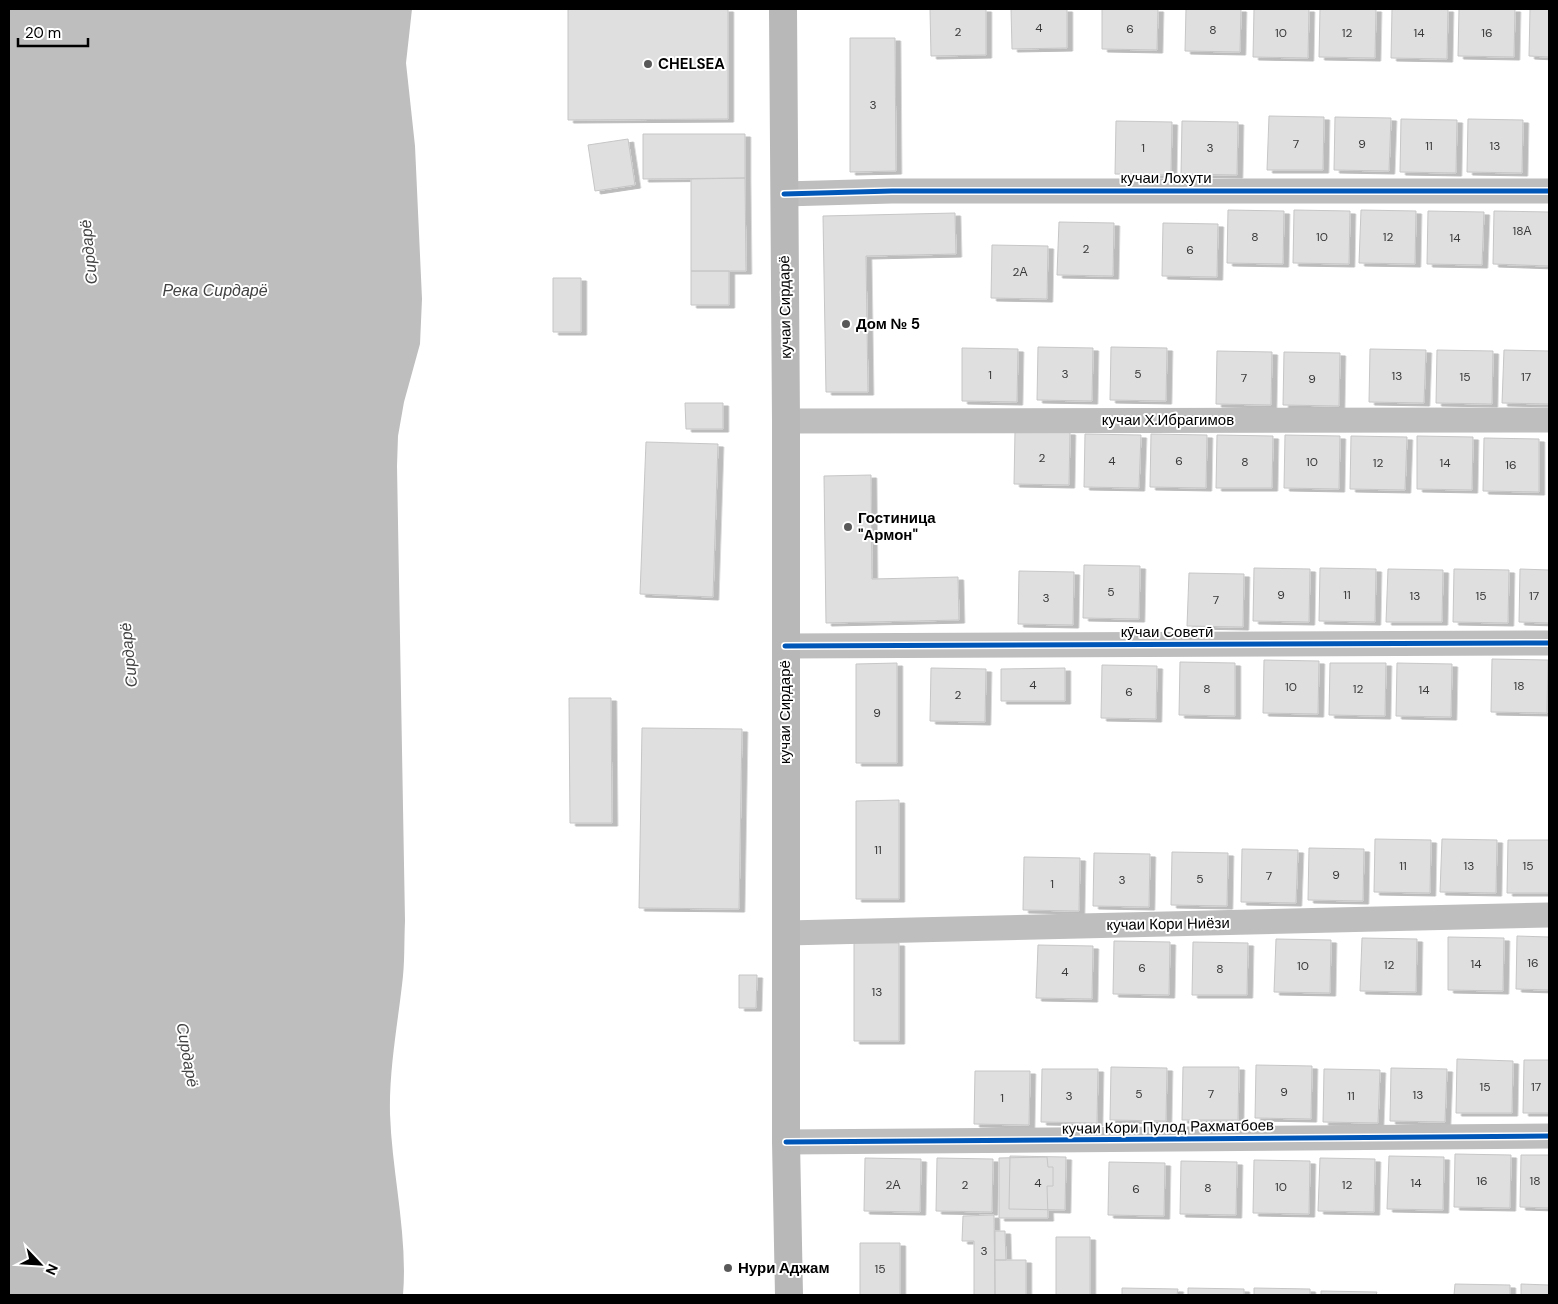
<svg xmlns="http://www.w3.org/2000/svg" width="1558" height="1304" viewBox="0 0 1558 1304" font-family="'DM Sans',sans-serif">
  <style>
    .water { fill: #bebebe }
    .building { fill: #dfdfdf; stroke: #c6c6c6; filter: url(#shadow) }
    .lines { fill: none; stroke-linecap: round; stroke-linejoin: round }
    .minor { stroke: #bebebe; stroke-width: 25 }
    .secondary { stroke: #b8b8b8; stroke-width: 28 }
    .cycleway-casing { stroke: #fff; stroke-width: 8 }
    .cycleway { stroke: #0057b8; stroke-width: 5 }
    .poi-dot { fill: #595959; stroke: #fff; stroke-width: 2 }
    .labels { text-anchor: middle; stroke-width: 4; stroke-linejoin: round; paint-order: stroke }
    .number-label { font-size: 12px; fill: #383838 }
    .poi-label { font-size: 15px; font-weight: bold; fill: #000; stroke: #fff; text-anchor: start }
    .street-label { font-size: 15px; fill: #000; stroke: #fff }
    .water-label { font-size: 16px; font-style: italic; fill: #434343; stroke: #fff }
  </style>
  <defs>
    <filter id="shadow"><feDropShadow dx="5.5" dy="3" stdDeviation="0" flood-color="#0004"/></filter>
  </defs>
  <rect width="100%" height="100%" fill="#fff"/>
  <path class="water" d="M 9,9 L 412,9 L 406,63 L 415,146 L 422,299 L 420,344 L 404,402 L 398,436 L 397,466 L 405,921 C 404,942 405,964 402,985 C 397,1028 389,1071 390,1114 C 392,1174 408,1235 403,1295 L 9,1295 Z"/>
  <path class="building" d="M 568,9 L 728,9 L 728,119 L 568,120 Z
    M 930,9 L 986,9 L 986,55 L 931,56 Z
    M 1011,9 L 1067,9 L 1067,48 L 1012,49 Z
    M 1102,9 L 1158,9 L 1157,50 L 1102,49 Z
    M 1186,9 L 1241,9 L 1240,52 L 1185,51 Z
    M 1254,9 L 1309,9 L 1308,58 L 1253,57 Z
    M 1320,9 L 1376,9 L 1375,58 L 1319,57 Z
    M 1392,9 L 1448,9 L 1447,59 L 1391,58 Z
    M 1459,9 L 1515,9 L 1514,57 L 1458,56 Z
    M 1530,9 L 1549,9 L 1549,57 L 1529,56 Z
    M 850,38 L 895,38 L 896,171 L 850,172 Z
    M 1269,116 L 1324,117 L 1323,170 L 1267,170 Z
    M 1335,117 L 1391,118 L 1389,171 L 1334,170 Z
    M 1401,119 L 1457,120 L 1456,173 L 1400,172 Z
    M 1468,119 L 1523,120 L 1522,173 L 1467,172 Z
    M 1116,121 L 1172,122 L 1171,175 L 1115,174 Z
    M 1182,121 L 1238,122 L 1237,175 L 1181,174 Z
    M 643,134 L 745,134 L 745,178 L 643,179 Z
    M 628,139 L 635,185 L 595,191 L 588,145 Z
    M 745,178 L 746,271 L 691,271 L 691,179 Z
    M 1228,210 L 1284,211 L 1283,264 L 1227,263 Z
    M 1294,210 L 1350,211 L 1349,264 L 1293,263 Z
    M 1361,210 L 1416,211 L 1415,264 L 1359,263 Z
    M 1428,211 L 1484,212 L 1482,265 L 1427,264 Z
    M 1494,211 L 1549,212 L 1549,266 L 1493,264 Z
    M 955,213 L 956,254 L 866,256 L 868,392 L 826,392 L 823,216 Z
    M 1059,222 L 1114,223 L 1113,276 L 1057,275 Z
    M 1163,223 L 1218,224 L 1217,277 L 1162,276 Z
    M 992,245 L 1048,246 L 1047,299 L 991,298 Z
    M 691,271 L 729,271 L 729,305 L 691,305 Z
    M 553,278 L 581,278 L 581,332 L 553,332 Z
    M 1038,347 L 1093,348 L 1092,401 L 1037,400 Z
    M 1111,347 L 1167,348 L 1166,401 L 1110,400 Z
    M 962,348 L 1018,349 L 1017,402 L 962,401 Z
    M 1370,349 L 1426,350 L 1424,403 L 1369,402 Z
    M 1437,350 L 1493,351 L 1492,404 L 1436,403 Z
    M 1504,350 L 1549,351 L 1549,404 L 1502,403 Z
    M 1217,351 L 1272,352 L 1271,405 L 1216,404 Z
    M 1284,352 L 1340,353 L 1339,406 L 1283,405 Z
    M 685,403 L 723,403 L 723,429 L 686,429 Z
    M 1015,431 L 1070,432 L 1069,485 L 1014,484 Z
    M 1085,434 L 1141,435 L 1139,488 L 1084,487 Z
    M 1151,434 L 1207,435 L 1206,488 L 1150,487 Z
    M 1217,435 L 1273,436 L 1272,488 L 1216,488 Z
    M 1285,435 L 1340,436 L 1339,489 L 1284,488 Z
    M 1351,436 L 1407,437 L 1405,490 L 1350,489 Z
    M 1417,436 L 1473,437 L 1472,490 L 1417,489 Z
    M 1484,438 L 1539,439 L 1539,492 L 1483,491 Z
    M 646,442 L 718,444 L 713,597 L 640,594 Z
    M 871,475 L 872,579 L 958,577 L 959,620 L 826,623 L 824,476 Z
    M 1084,565 L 1140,566 L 1139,619 L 1083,618 Z
    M 1254,568 L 1310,569 L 1309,622 L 1253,621 Z
    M 1320,568 L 1376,569 L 1375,622 L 1319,621 Z
    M 1388,569 L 1443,570 L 1442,622 L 1386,622 Z
    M 1454,569 L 1509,570 L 1508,623 L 1453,622 Z
    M 1520,569 L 1549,570 L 1549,623 L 1519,622 Z
    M 1019,571 L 1074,572 L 1073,625 L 1018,624 Z
    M 1189,573 L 1244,574 L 1243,627 L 1187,626 Z
    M 1492,659 L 1548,660 L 1547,713 L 1491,712 Z
    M 1264,660 L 1319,661 L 1318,714 L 1263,713 Z
    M 1180,662 L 1235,663 L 1235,716 L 1179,715 Z
    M 897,663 L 897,763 L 856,763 L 856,664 Z
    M 1330,663 L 1386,663 L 1385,716 L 1329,715 Z
    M 1397,663 L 1452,664 L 1451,717 L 1396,716 Z
    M 1102,665 L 1157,666 L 1156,719 L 1101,718 Z
    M 931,668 L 986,669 L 985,722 L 930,721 Z
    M 1065,668 L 1065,701 L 1001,701 L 1001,669 Z
    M 569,698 L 611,698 L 612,823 L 570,823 Z
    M 642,728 L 742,729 L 739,909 L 639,908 Z
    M 899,800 L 899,899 L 856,899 L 856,801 Z
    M 1375,839 L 1431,840 L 1430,893 L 1374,892 Z
    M 1442,839 L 1497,840 L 1496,893 L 1440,892 Z
    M 1508,840 L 1549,840 L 1549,893 L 1507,893 Z
    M 1309,848 L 1364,849 L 1363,901 L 1308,900 Z
    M 1242,849 L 1298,850 L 1296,903 L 1241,902 Z
    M 1172,852 L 1228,853 L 1227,906 L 1171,905 Z
    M 1094,853 L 1150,854 L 1149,907 L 1093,906 Z
    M 1024,857 L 1080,858 L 1079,911 L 1023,910 Z
    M 1517,936 L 1549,937 L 1549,990 L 1516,989 Z
    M 1448,937 L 1504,938 L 1503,991 L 1448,990 Z
    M 1362,938 L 1417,939 L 1416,992 L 1360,991 Z
    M 1276,939 L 1331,940 L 1330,993 L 1274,992 Z
    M 1114,941 L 1170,942 L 1169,995 L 1113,994 Z
    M 1193,942 L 1248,943 L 1247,995 L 1192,995 Z
    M 854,943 L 899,943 L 899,1041 L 854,1041 Z
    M 1038,945 L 1093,946 L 1092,999 L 1036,998 Z
    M 739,975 L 757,975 L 756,1008 L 739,1008 Z
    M 1457,1059 L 1513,1061 L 1512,1113 L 1456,1113 Z
    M 1524,1060 L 1549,1060 L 1549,1113 L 1523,1113 Z
    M 1256,1065 L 1312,1066 L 1311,1119 L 1255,1118 Z
    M 1111,1067 L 1167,1068 L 1166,1121 L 1110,1120 Z
    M 1183,1067 L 1239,1067 L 1238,1120 L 1182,1120 Z
    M 1391,1068 L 1447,1069 L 1445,1122 L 1390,1121 Z
    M 1042,1069 L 1098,1069 L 1097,1123 L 1041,1122 Z
    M 1324,1069 L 1380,1070 L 1378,1123 L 1323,1122 Z
    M 975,1071 L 1030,1071 L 1029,1125 L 974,1124 Z
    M 1455,1154 L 1511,1155 L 1510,1208 L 1454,1207 Z
    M 1521,1155 L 1549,1155 L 1549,1208 L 1520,1207 Z
    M 1010,1156 L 1066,1157 L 1065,1210 L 1009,1209 Z
    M 1389,1156 L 1444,1157 L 1443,1210 L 1387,1209 Z
    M 1047,1157 L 1048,1167 L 1053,1167 L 1053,1186 L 1047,1186 L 1048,1218 L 999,1218 L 999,1158 Z
    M 865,1158 L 921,1159 L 920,1212 L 864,1211 Z
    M 937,1158 L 993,1159 L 992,1212 L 936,1211 Z
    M 1320,1158 L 1375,1159 L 1374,1212 L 1318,1211 Z
    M 1254,1160 L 1310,1161 L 1309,1214 L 1253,1213 Z
    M 1181,1161 L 1237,1162 L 1236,1215 L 1180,1214 Z
    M 1109,1162 L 1165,1163 L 1164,1216 L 1108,1215 Z
    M 994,1215 L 995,1295 L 974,1295 L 974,1241 L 962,1241 L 963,1216 Z
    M 995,1231 L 1005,1231 L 1006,1260 L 995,1260 Z
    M 1056,1237 L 1090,1237 L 1090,1295 L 1056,1295 Z
    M 860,1243 L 900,1243 L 900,1295 L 860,1295 Z
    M 995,1260 L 1026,1260 L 1026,1295 L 995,1295 Z
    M 1455,1284 L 1510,1285 L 1510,1295 L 1454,1295 Z
    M 1521,1284 L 1549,1285 L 1549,1295 L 1521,1295 Z
    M 1122,1288 L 1178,1289 L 1177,1295 L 1122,1295 Z
    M 1188,1288 L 1244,1289 L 1244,1295 L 1188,1295 Z
    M 1254,1288 L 1310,1289 L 1310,1295 L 1254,1295 Z
    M 1321,1291 L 1377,1292 L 1376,1295 L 1321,1295 Z"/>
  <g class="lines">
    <path class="minor" d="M 784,194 L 892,191 L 1549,191
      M 786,421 L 1549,420
      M 785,646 L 1549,643
      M 787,933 L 1549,915
      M 786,1142 L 1549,1136"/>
    <path class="secondary" d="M 783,9 L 786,421 L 786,1142 L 789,1295"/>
    <g class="cycleway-casing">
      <path id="cycleway" d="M 784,194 L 892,191 L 1549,191
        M 785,646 L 1549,643
        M 786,1142 L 1549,1136"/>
    </g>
    <use href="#cycleway" class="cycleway"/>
  </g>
  <g class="poi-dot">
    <circle cx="648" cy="64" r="5"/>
    <circle cx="846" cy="324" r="5"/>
    <circle cx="848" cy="527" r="5"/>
    <circle cx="728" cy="1268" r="5"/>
  </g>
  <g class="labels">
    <g class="number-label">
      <text x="1039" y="32">4</text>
      <text x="1130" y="33">6</text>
      <text x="1213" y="34">8</text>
      <text x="958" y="36">2</text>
      <text x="1281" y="37">10</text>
      <text x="1347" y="37">12</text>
      <text x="1419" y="37">14</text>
      <text x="1487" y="37">16</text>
      <text x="873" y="109">3</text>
      <text x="1296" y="148">7</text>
      <text x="1362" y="148">9</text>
      <text x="1429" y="150">11</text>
      <text x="1495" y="150">13</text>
      <text x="1143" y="152">1</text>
      <text x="1210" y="152">3</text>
      <text x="1522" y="235">18А</text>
      <text x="1255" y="241">8</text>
      <text x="1322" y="241">10</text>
      <text x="1388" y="241">12</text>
      <text x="1455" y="242">14</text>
      <text x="1086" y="253">2</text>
      <text x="1190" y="254">6</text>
      <text x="1020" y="276">2А</text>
      <text x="1065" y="378">3</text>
      <text x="1138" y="378">5</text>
      <text x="990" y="379">1</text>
      <text x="1397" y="380">13</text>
      <text x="1465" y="381">15</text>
      <text x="1526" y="381">17</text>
      <text x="1244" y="382">7</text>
      <text x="1312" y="383">9</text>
      <text x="1042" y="462">2</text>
      <text x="1112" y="465">4</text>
      <text x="1179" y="465">6</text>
      <text x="1245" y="466">8</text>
      <text x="1312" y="466">10</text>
      <text x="1378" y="467">12</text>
      <text x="1445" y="467">14</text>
      <text x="1511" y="469">16</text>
      <text x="1111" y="596">5</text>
      <text x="1281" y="599">9</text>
      <text x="1347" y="599">11</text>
      <text x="1415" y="600">13</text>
      <text x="1481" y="600">15</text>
      <text x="1534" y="600">17</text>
      <text x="1046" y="602">3</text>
      <text x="1216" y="604">7</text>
      <text x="1033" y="689">4</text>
      <text x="1519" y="690">18</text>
      <text x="1291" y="691">10</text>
      <text x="1207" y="693">8</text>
      <text x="1358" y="693">12</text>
      <text x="1424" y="694">14</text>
      <text x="1129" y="696">6</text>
      <text x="958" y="699">2</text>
      <text x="877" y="717">9</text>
      <text x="878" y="854">11</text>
      <text x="1403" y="870">11</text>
      <text x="1469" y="870">13</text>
      <text x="1528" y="870">15</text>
      <text x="1336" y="879">9</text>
      <text x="1269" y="880">7</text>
      <text x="1200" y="883">5</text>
      <text x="1122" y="884">3</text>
      <text x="1052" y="888">1</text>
      <text x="1533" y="967">16</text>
      <text x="1476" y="968">14</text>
      <text x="1389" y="969">12</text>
      <text x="1303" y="970">10</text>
      <text x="1142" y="972">6</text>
      <text x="1220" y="973">8</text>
      <text x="1065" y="976">4</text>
      <text x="877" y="996">13</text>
      <text x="1485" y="1091">15</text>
      <text x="1536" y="1091">17</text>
      <text x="1284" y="1096">9</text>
      <text x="1139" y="1098">5</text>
      <text x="1211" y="1098">7</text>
      <text x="1418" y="1099">13</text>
      <text x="1069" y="1100">3</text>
      <text x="1351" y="1100">11</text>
      <text x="1002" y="1102">1</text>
      <text x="1482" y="1185">16</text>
      <text x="1535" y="1185">18</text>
      <text x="1038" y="1187">4</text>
      <text x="1416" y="1187">14</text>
      <text x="893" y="1189">2А</text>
      <text x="965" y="1189">2</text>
      <text x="1347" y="1189">12</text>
      <text x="1281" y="1191">10</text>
      <text x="1208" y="1192">8</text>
      <text x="1136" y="1193">6</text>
      <text x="984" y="1255">3</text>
      <text x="880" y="1273">15</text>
    </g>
    <g class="poi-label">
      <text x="658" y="69">CHELSEA</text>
      <text x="856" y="329">Дом № 5</text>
      <text x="858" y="523">Гостиница<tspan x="858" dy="17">"Армон"</tspan></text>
      <text x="738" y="1273">Нури Аджам</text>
    </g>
    <g class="street-label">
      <text x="1166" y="183">кучаи Лохути</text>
      <text transform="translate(785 307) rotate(-91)" y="5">кучаи Сирдарё</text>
      <text x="1168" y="425">кучаи Х.Ибрагимов</text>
      <text x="1167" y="637">кӯчаи Советӣ</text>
      <text transform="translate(785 712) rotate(-90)" y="5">кучаи Сирдарё</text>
      <text transform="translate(1168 924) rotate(-1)" y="5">кучаи Кори Ниёзи</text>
      <text transform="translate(1168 1127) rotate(-1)" y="5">кучаи Кори Пулод Рахматбоев</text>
    </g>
    <g class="water-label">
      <text transform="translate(88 252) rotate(-96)" y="6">Сирдарё</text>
      <text x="215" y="296">Река Сирдарё</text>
      <text transform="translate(128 655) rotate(-96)" y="6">Сирдарё</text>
      <text transform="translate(188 1055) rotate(80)" y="6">Сирдарё</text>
    </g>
  </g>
  <rect width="1558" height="1304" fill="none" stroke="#000000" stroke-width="20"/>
  <g transform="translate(40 1264) rotate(115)" stroke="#ffffff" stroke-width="4" paint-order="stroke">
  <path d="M0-4L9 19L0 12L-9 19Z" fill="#000000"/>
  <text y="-8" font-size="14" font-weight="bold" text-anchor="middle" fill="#000000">N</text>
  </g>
  <path d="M18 38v8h70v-8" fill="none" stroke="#000000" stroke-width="2.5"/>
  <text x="25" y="38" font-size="15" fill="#000000" stroke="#ffffff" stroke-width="4" paint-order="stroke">20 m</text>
</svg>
